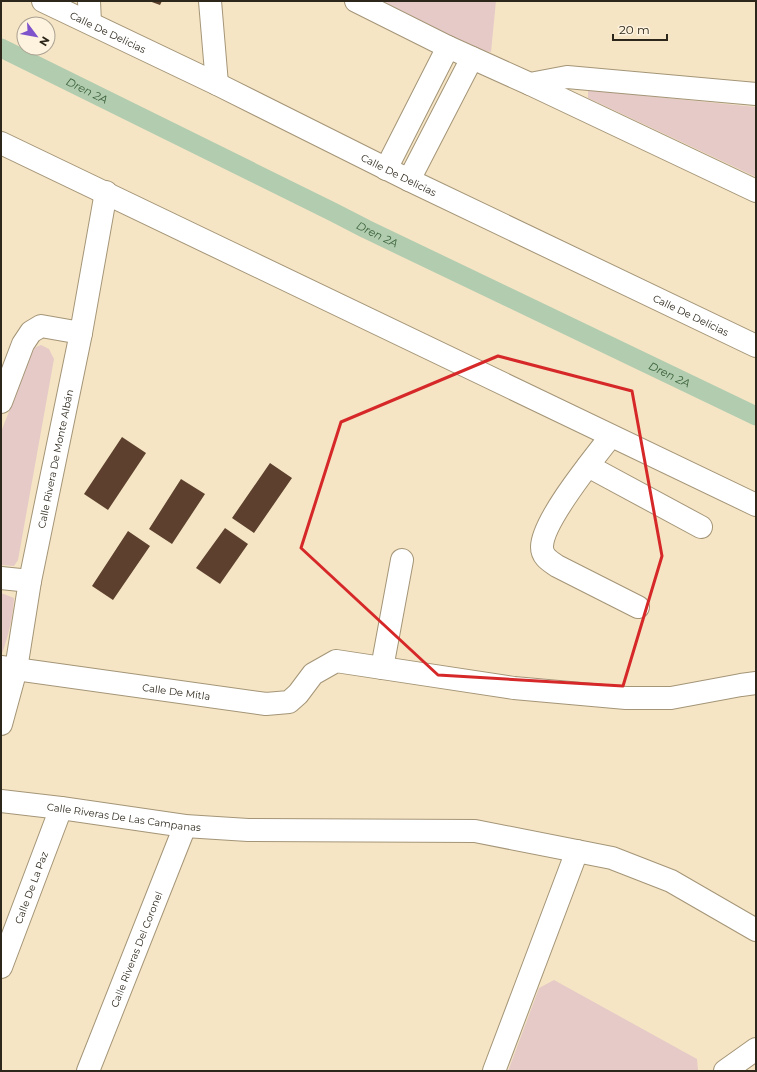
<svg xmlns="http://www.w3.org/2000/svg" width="757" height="1072" viewBox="0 0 757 1072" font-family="Montserrat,sans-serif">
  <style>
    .green { fill: #e6cac7 }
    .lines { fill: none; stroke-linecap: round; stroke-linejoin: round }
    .canal { stroke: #b1ccaf; stroke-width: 19 }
    .building { fill: #5d412e }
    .minor-casing { stroke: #a49577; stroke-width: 24 }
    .minor { stroke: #fff; stroke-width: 22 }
    .marked { fill: none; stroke: #d62828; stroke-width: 3; stroke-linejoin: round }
    .labels { text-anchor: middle; stroke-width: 4; stroke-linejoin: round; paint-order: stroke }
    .street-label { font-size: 10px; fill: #2d271b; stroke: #fdf3df }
    .water-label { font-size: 11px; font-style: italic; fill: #396037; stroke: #fdf3df }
  </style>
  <rect width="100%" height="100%" fill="#f5e5c5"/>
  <path class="green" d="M 373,1 L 496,1 L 491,52 L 474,50 Z
    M 588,90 L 756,107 L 756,177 L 588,98 Z
    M 41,345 L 49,349 L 54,359 L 18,560 L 14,566 L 1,565 L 1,432 L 32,352 L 36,347 Z
    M 1,593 L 14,598 C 13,618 8,638 1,656 Z
    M 554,980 L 697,1059 L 698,1070 L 696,1071 L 508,1071 L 539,988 Z"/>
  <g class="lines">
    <path class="canal" id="s1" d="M 1,48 L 333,212 L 366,229 L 756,416"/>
  </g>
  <path class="building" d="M 149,1 L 162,1 L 160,5 Z
    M 122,437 L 146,453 L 108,510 L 84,494 Z
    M 270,463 L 292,478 L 254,533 L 232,518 Z
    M 181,479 L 205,494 L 172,544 L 149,529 Z
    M 225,528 L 248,544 L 220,584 L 196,568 Z
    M 128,531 L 150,546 L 113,600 L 92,586 Z"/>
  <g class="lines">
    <g class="minor-casing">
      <g id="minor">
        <path id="s2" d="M 43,1 L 217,84 L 409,180 L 756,346"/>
        <path d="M 89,1 L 90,23"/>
        <path d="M 210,1 L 217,84"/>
        <path d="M 356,1 L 448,47 L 530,84 L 567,77 L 756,94"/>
        <path d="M 530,84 L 756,191"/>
        <path d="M 1,143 L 756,505"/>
        <path d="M 386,169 L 448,47"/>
        <path d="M 409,180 L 472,58"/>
        <path d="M 1,402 L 23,344 L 31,332 L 41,326 L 81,333"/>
        <path d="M 611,436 C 594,458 542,521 542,547 C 542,557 550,561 557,566 L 638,607"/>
        <path d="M 588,466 L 701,527"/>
        <path d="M 1,578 L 30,581"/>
        <path id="s3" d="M 1,667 L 266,704 L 289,702 L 298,694 L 313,674 L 336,661 L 514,688 L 626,698 L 671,698 L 741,685 L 756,683"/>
        <path d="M 382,668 L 402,560"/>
        <path id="s4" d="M 1,724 L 16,669 L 30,581 L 81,333 L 106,192"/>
        <path id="s5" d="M 1,801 L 61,808 L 185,826 L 248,830 L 475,831 L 612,858 L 671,881 L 756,930"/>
        <path id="s6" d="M 1,967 L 61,808"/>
        <path id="s7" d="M 88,1071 L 185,826"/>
        <path d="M 494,1071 L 577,851"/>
        <path d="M 725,1071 L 756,1049"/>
      </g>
    </g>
    <use href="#minor" class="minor"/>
  </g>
  <path class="marked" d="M 498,356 L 632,391 L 662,556 L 623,686 L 438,675 L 301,548 L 341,422 Z"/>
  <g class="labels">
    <g class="street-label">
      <text dy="4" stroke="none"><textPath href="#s2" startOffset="72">Calle De Delicias</textPath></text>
      <text dy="4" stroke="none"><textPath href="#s2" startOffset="396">Calle De Delicias</textPath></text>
      <text dy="4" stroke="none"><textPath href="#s2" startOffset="720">Calle De Delicias</textPath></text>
      <text dy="4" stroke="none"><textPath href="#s4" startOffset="271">Calle Rivera De Monte Albán</textPath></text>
      <text dy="4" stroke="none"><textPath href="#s3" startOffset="177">Calle De Mitla</textPath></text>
      <text dy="4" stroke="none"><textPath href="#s5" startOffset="124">Calle Riveras De Las Campanas</textPath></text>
      <text dy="4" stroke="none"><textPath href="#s6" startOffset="85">Calle De La Paz</textPath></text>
      <text dy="4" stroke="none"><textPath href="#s7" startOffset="131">Calle Riveras Del Coronel</textPath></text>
    </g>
    <g class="water-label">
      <text dy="4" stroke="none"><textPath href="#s1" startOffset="96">Dren 2A</textPath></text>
      <text dy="4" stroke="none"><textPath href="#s1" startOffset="420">Dren 2A</textPath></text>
      <text dy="4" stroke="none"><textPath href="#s1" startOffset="744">Dren 2A</textPath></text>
    </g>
  </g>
  <rect width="757" height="1072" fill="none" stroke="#2d271b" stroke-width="4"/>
  <g transform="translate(36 36) rotate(122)"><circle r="19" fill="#fdf3df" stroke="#aaa191"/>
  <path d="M0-3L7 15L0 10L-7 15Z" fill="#7f53cc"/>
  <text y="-6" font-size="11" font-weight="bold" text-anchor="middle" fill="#2d271b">N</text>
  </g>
  <path d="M613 34v6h54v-6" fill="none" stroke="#2d271b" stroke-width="2"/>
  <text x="619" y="34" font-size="12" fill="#2d271b" stroke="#fdf3df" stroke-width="3" paint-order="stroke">20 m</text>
</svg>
